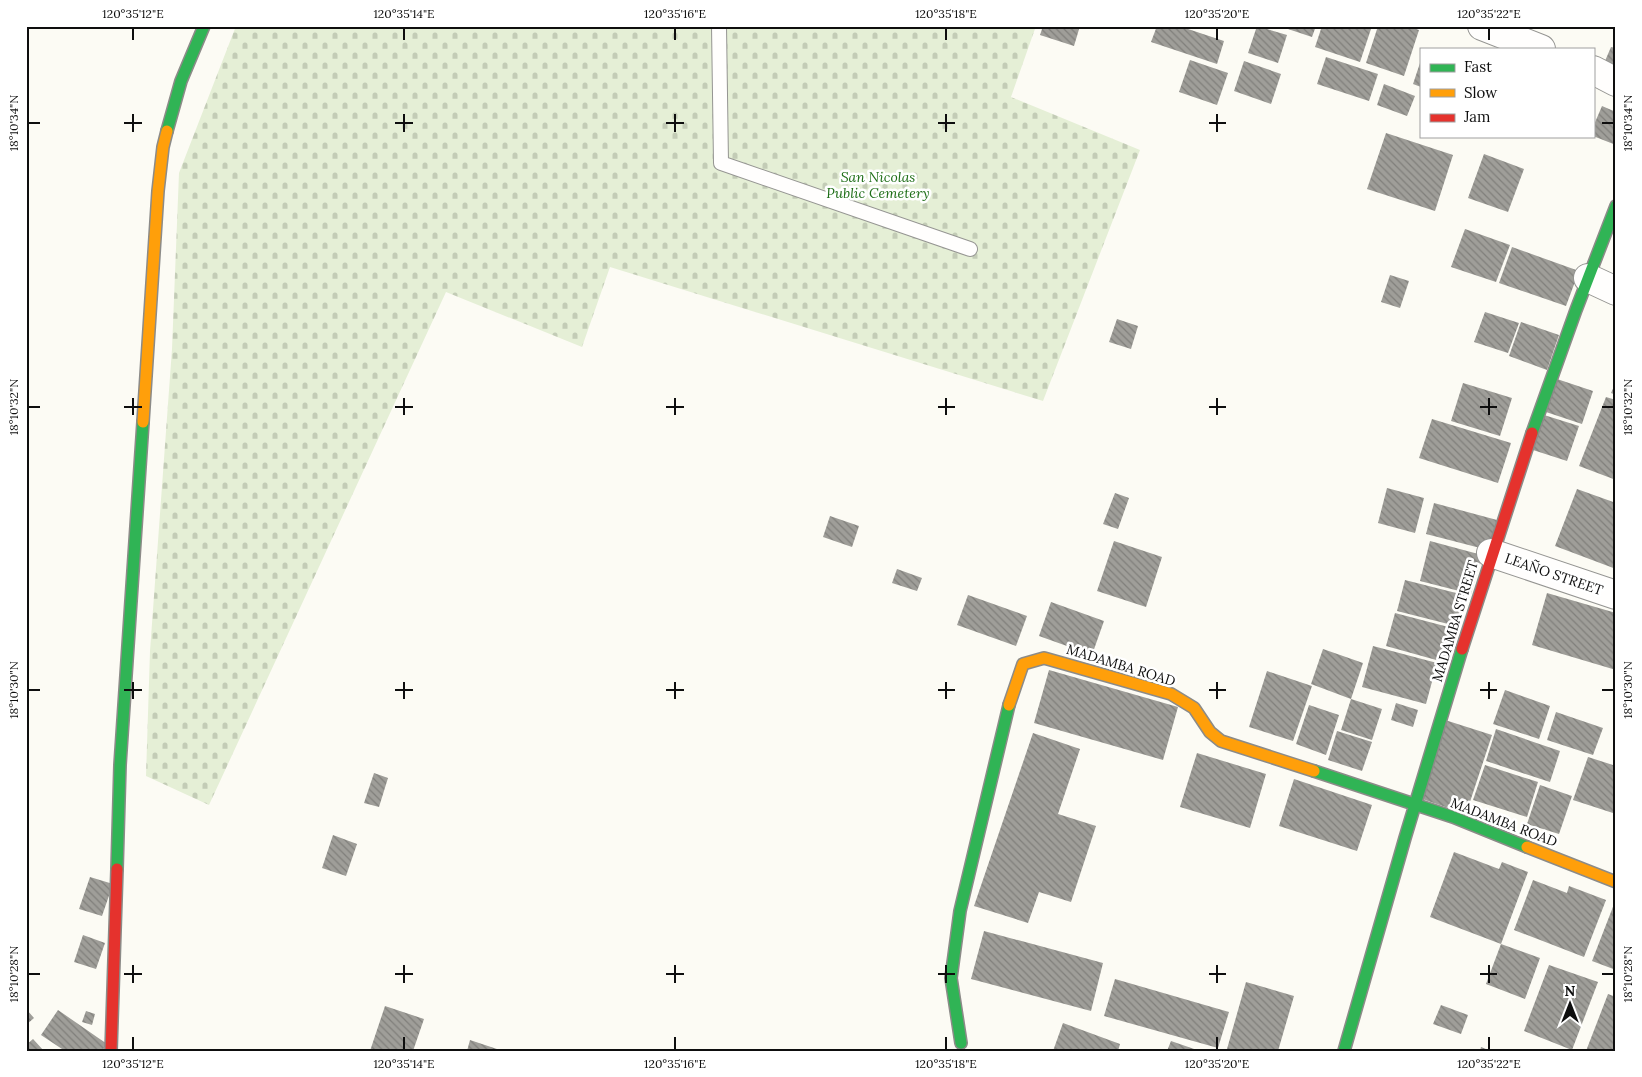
<svg xmlns="http://www.w3.org/2000/svg" width="1642" height="1077" viewBox="0 0 1642 1077" font-family="Lora,serif">
  <style>
    .cemetery { fill: url(#cemetery-stones) }
    .building { fill: url(#building-back-hatch) }
    .lines { fill: none; stroke-linecap: round; stroke-linejoin: round }
    .lane-casing { stroke: #959592; stroke-width: 16 }
    .street-casing { stroke: #959592; stroke-width: 30 }
    .fast-casing { stroke: #8c8b88; stroke-width: 14 }
    .slow-casing { stroke: #8c8b88; stroke-width: 14 }
    .jam-casing { stroke: #8c8b88; stroke-width: 14 }
    .lane { stroke: #fffefd; stroke-width: 14 }
    .street { stroke: #fffefd; stroke-width: 28 }
    .fast { stroke: #30b455; stroke-width: 11 }
    .slow { stroke: #ff9f0a; stroke-width: 11 }
    .jam { stroke: #e5322d; stroke-width: 11 }
    .ticks { fill: none; stroke: #0e0e0e; stroke-width: 2 }
    .labels { text-anchor: middle; stroke-width: 5; stroke-linejoin: round; paint-order: stroke }
    .park-label { font-size: 14px; font-style: italic; fill: #1e6e17; stroke: #fff }
    .street-label { font-size: 14px; fill: #0e0e0e; stroke: #fff }
    .neatline { fill: none; stroke: #0e0e0e; stroke-width: 2 }
    .ticks-label { font-size: 12px; text-anchor: middle; fill: #0e0e0e }
  </style>
  <defs>
    <pattern id="cemetery-stones" width="16" height="16" patternUnits="userSpaceOnUse" patternTransform="scale(1.25)"><rect width="16" height="16" fill="#e5efd6"/><path d="M2 7V4a2 2 0 0 1 4 0v3zM10 15v-3a2 2 0 0 1 4 0v3z" fill="#c3ccb6"/></pattern>
    <pattern id="building-back-hatch" width="6" height="6" patternUnits="userSpaceOnUse" patternTransform="scale(1.25)"><rect width="6" height="6" fill="#9f9e99"/><path d="M-1 5l2 2M0 0l6 6M5-1l2 2" fill="none" stroke="#807f7b"/></pattern>
  </defs>
  <rect width="100%" height="100%" fill="#fcfbf4"/>
  <path class="cemetery" d="M 236,26 L 1036,26 L 1011,97 L 1140,150 L 1043,401 L 610,267 L 582,347 L 446,292 L 209,805 L 146,776 L 150,651 L 172,349 L 179,173 Z"/>
  <path class="building" d="M 1043,26 L 1080,26 L 1074,46 L 1040,35 Z
    M 1157,26 L 1179,26 L 1224,41 L 1217,64 L 1151,42 Z
    M 1257,26 L 1287,35 L 1278,63 L 1248,53 Z
    M 1279,26 L 1316,26 L 1312,37 Z
    M 1322,26 L 1372,26 L 1360,62 L 1315,47 Z
    M 1378,26 L 1407,26 L 1419,30 L 1404,76 L 1366,63 Z
    M 1611,47 L 1616,48 L 1616,73 L 1602,68 Z
    M 1326,57 L 1378,74 L 1369,101 L 1317,84 Z
    M 1190,60 L 1228,73 L 1217,105 L 1179,92 Z
    M 1244,61 L 1281,74 L 1271,104 L 1234,91 Z
    M 1420,63 L 1421,63 L 1421,87 L 1413,84 Z
    M 1384,84 L 1415,96 L 1407,116 L 1377,105 Z
    M 1602,106 L 1616,112 L 1616,145 L 1593,136 L 1593,127 Z
    M 1386,133 L 1453,155 L 1435,211 L 1367,189 Z
    M 1484,154 L 1524,169 L 1508,212 L 1468,198 Z
    M 1465,229 L 1510,245 L 1496,282 L 1451,267 Z
    M 1512,247 L 1579,271 L 1566,306 L 1499,283 Z
    M 1390,275 L 1409,281 L 1400,308 L 1381,302 Z
    M 1485,312 L 1519,323 L 1508,353 L 1474,342 Z
    M 1117,319 L 1138,326 L 1131,349 L 1109,342 Z
    M 1521,322 L 1559,335 L 1547,370 L 1509,356 Z
    M 1557,379 L 1593,391 L 1582,424 L 1546,412 Z
    M 1616,382 L 1616,395 L 1611,393 Z
    M 1463,383 L 1512,398 L 1500,436 L 1451,421 Z
    M 1606,397 L 1616,400 L 1616,480 L 1579,466 Z
    M 1544,415 L 1579,426 L 1567,461 L 1533,450 Z
    M 1432,419 L 1511,443 L 1498,483 L 1419,458 Z
    M 1387,488 L 1424,498 L 1415,533 L 1378,523 Z
    M 1577,489 L 1616,503 L 1616,569 L 1555,546 Z
    M 1115,493 L 1129,498 L 1118,529 L 1103,524 Z
    M 1434,503 L 1497,520 L 1488,550 L 1426,534 Z
    M 830,516 L 859,526 L 852,547 L 823,537 Z
    M 1114,541 L 1162,557 L 1146,607 L 1097,591 Z
    M 1430,541 L 1482,555 L 1471,594 L 1420,581 Z
    M 897,569 L 922,578 L 917,591 L 892,583 Z
    M 1405,580 L 1464,595 L 1456,626 L 1397,611 Z
    M 1547,593 L 1616,613 L 1616,670 L 1532,645 Z
    M 968,595 L 1027,616 L 1016,646 L 957,625 Z
    M 1051,602 L 1104,621 L 1092,655 L 1039,636 Z
    M 1395,613 L 1456,629 L 1447,663 L 1386,646 Z
    M 1373,646 L 1437,663 L 1426,704 L 1362,687 Z
    M 1323,649 L 1363,663 L 1351,699 L 1311,684 Z
    M 1049,670 L 1178,707 L 1163,760 L 1034,723 Z
    M 1267,671 L 1312,686 L 1293,741 L 1249,727 Z
    M 1505,690 L 1550,706 L 1539,739 L 1493,724 Z
    M 1351,699 L 1382,709 L 1372,740 L 1341,730 Z
    M 1396,703 L 1418,710 L 1413,727 L 1391,720 Z
    M 1309,705 L 1339,715 L 1326,755 L 1296,744 Z
    M 1556,712 L 1603,728 L 1593,755 L 1547,740 Z
    M 1445,720 L 1492,735 L 1466,814 L 1419,798 Z
    M 1496,729 L 1560,751 L 1550,782 L 1486,761 Z
    M 1337,731 L 1372,742 L 1362,771 L 1328,760 Z
    M 1033,733 L 1080,749 L 1058,814 L 1096,826 L 1071,902 L 1039,892 L 1028,923 L 974,906 Z
    M 1197,753 L 1266,774 L 1250,828 L 1180,807 Z
    M 1588,757 L 1616,766 L 1616,814 L 1573,800 Z
    M 1485,765 L 1538,782 L 1527,817 L 1473,800 Z
    M 374,773 L 388,778 L 379,807 L 364,803 Z
    M 1294,779 L 1372,805 L 1357,851 L 1279,826 Z
    M 1540,785 L 1572,796 L 1559,834 L 1527,824 Z
    M 333,835 L 357,844 L 346,876 L 322,868 Z
    M 1454,852 L 1499,869 L 1502,862 L 1528,872 L 1501,944 L 1430,917 Z
    M 90,877 L 113,884 L 102,916 L 79,909 Z
    M 1533,880 L 1567,893 L 1569,886 L 1606,900 L 1584,957 L 1514,930 Z
    M 1616,899 L 1616,970 L 1592,961 Z
    M 984,931 L 1103,963 L 1091,1011 L 971,979 Z
    M 83,935 L 105,943 L 96,969 L 74,962 Z
    M 1501,944 L 1540,958 L 1525,999 L 1486,984 Z
    M 1549,965 L 1598,982 L 1572,1050 L 1524,1031 Z
    M 1115,979 L 1229,1012 L 1218,1048 L 1104,1016 Z
    M 1246,982 L 1294,996 L 1278,1051 L 1234,1051 L 1227,1049 Z
    M 1608,994 L 1616,997 L 1616,1051 L 1586,1051 Z
    M 1441,1005 L 1468,1015 L 1461,1034 L 1433,1024 Z
    M 385,1006 L 424,1019 L 413,1051 L 370,1051 Z
    M 26,1009 L 34,1018 L 26,1025 Z
    M 58,1010 L 107,1044 L 102,1051 L 65,1051 L 41,1035 Z
    M 86,1011 L 95,1014 L 92,1025 L 82,1022 Z
    M 1063,1023 L 1120,1044 L 1118,1051 L 1053,1051 Z
    M 33,1039 L 44,1051 L 26,1051 L 26,1045 Z
    M 470,1040 L 500,1050 L 500,1051 L 467,1051 Z
    M 1171,1041 L 1197,1050 L 1197,1051 L 1167,1051 Z
    M 1481,1047 L 1491,1051 L 1480,1051 Z"/>
  <g class="lines">
    <g class="lane-casing">
      <path id="lane" d="M 719,26 L 721,163 L 970,249"/>
    </g>
    <g class="street-casing">
      <path id="street" d="M 1482,26 L 1541,49
        M 1593,70 L 1616,82
        M 1588,278 L 1616,291
        M 1491,553 L 1616,595"/>
    </g>
    <g class="fast-casing">
      <path id="fast" d="M 167,131 L 181,81 L 204,26
        M 1532,433 L 1576,310 L 1616,206
        M 1314,771 L 1453,817 L 1527,847
        M 117,869 L 120,765 L 143,422
        M 961,1043 L 951,978 L 960,911 L 1009,705
        M 1344,1051 L 1405,838 L 1462,649"/>
    </g>
    <g class="slow-casing">
      <path id="slow" d="M 143,422 L 158,191 L 163,147 L 167,131
        M 1009,705 L 1023,664 L 1044,658 L 1171,694 L 1194,708 L 1210,732 L 1221,741 L 1314,771
        M 1527,847 L 1616,882"/>
    </g>
    <g class="jam-casing">
      <path id="jam" d="M 1462,649 L 1532,433
        M 111,1051 L 117,869"/>
    </g>
    <use href="#lane" class="lane"/>
    <use href="#street" class="street"/>
    <use href="#fast" class="fast"/>
    <use href="#slow" class="slow"/>
    <use href="#jam" class="jam"/>
  </g>
  <path class="ticks" d="M 133,28 L 133,40M 404,28 L 404,40M 675,28 L 675,40M 946,28 L 946,40M 1217,28 L 1217,40M 1489,28 L 1489,40M 133,114 L 133,132M 404,114 L 404,132M 675,114 L 675,132M 946,114 L 946,132M 1217,114 L 1217,132M 28,123 L 40,123M 124,123 L 142,123M 395,123 L 413,123M 666,123 L 684,123M 938,123 L 955,123M 1209,123 L 1226,123M 1602,123 L 1614,123M 133,398 L 133,415M 404,398 L 404,415M 675,398 L 675,415M 946,398 L 946,415M 1217,398 L 1217,415M 1489,398 L 1489,415M 28,407 L 40,407M 124,407 L 142,407M 395,407 L 413,407M 666,407 L 684,407M 938,407 L 955,407M 1209,407 L 1226,407M 1480,407 L 1497,407M 1602,407 L 1614,407M 133,682 L 133,699M 404,682 L 404,699M 675,682 L 675,699M 946,682 L 946,699M 1217,682 L 1217,699M 1489,682 L 1489,699M 28,690 L 40,690M 124,690 L 142,690M 395,690 L 413,690M 666,690 L 684,690M 938,690 L 955,690M 1209,690 L 1226,690M 1480,690 L 1497,690M 1602,690 L 1614,690M 133,965 L 133,983M 404,965 L 404,983M 675,965 L 675,983M 946,965 L 946,983M 1217,965 L 1217,983M 1489,965 L 1489,983M 28,974 L 40,974M 124,974 L 142,974M 395,974 L 413,974M 666,974 L 684,974M 938,974 L 955,974M 1209,974 L 1226,974M 1480,974 L 1497,974M 1602,974 L 1614,974M 133,1037 L 133,1050M 404,1037 L 404,1050M 675,1037 L 675,1050M 946,1037 L 946,1050M 1217,1037 L 1217,1050M 1489,1037 L 1489,1050"/>
  <g class="labels">
    <g class="park-label">
      <text x="878" y="182">San Nicolas<tspan x="878" dy="16">Public Cemetery</tspan></text>
    </g>
    <g class="street-label">
      <text transform="translate(1554 574) rotate(19)" y="5">LEAÑO STREET</text>
      <text transform="translate(1455 621) rotate(-73)" y="5">MADAMBA STREET</text>
      <text transform="translate(1121 665) rotate(17)" y="5">MADAMBA ROAD</text>
      <text transform="translate(1504 822) rotate(21)" y="5">MADAMBA ROAD</text>
    </g>
  </g>
  <rect width="1642" height="1077" fill="none" stroke="#ffffff" stroke-width="55"/>
  <rect x="1420" y="48" width="175" height="90" fill="#ffffff" stroke="#9f9f9f"/>
  <rect x="1430" y="64" width="25" height="8" fill="#30b455" stroke="#9f9f9f"/>
  <text x="1464" y="72" font-size="15" fill="#0e0e0e">Fast</text>
  <rect x="1430" y="89" width="25" height="8" fill="#ff9f0a" stroke="#9f9f9f"/>
  <text x="1464" y="98" font-size="15" fill="#0e0e0e">Slow</text>
  <rect x="1430" y="114" width="25" height="8" fill="#e5322d" stroke="#9f9f9f"/>
  <text x="1464" y="122" font-size="15" fill="#0e0e0e">Jam</text>
  <g transform="translate(1570 1004)" stroke="#ffffff" stroke-width="4" paint-order="stroke">
  <path d="M0-4L9 19L0 12L-9 19Z" fill="#0e0e0e"/>
  <text y="-8" font-size="14" font-weight="bold" text-anchor="middle" fill="#0e0e0e">N</text>
  </g>
  <rect x="28" y="28" width="1586" height="1022" class="neatline"/>
  <g class="ticks-label">
    <text x="133" y="18">120°35'12"E</text>
    <text x="404" y="18">120°35'14"E</text>
    <text x="675" y="18">120°35'16"E</text>
    <text x="946" y="18">120°35'18"E</text>
    <text x="1217" y="18">120°35'20"E</text>
    <text x="1489" y="18">120°35'22"E</text>
    <text transform="translate(14 123) rotate(-90)" y="4">18°10'34"N</text>
    <text transform="translate(1628 123) rotate(-90)" y="4">18°10'34"N</text>
    <text transform="translate(14 407) rotate(-90)" y="4">18°10'32"N</text>
    <text transform="translate(1628 407) rotate(-90)" y="4">18°10'32"N</text>
    <text transform="translate(14 690) rotate(-90)" y="4">18°10'30"N</text>
    <text transform="translate(1628 690) rotate(-90)" y="4">18°10'30"N</text>
    <text transform="translate(14 974) rotate(-90)" y="4">18°10'28"N</text>
    <text transform="translate(1628 974) rotate(-90)" y="4">18°10'28"N</text>
    <text x="133" y="1068">120°35'12"E</text>
    <text x="404" y="1068">120°35'14"E</text>
    <text x="675" y="1068">120°35'16"E</text>
    <text x="946" y="1068">120°35'18"E</text>
    <text x="1217" y="1068">120°35'20"E</text>
    <text x="1489" y="1068">120°35'22"E</text>
  </g>
</svg>
